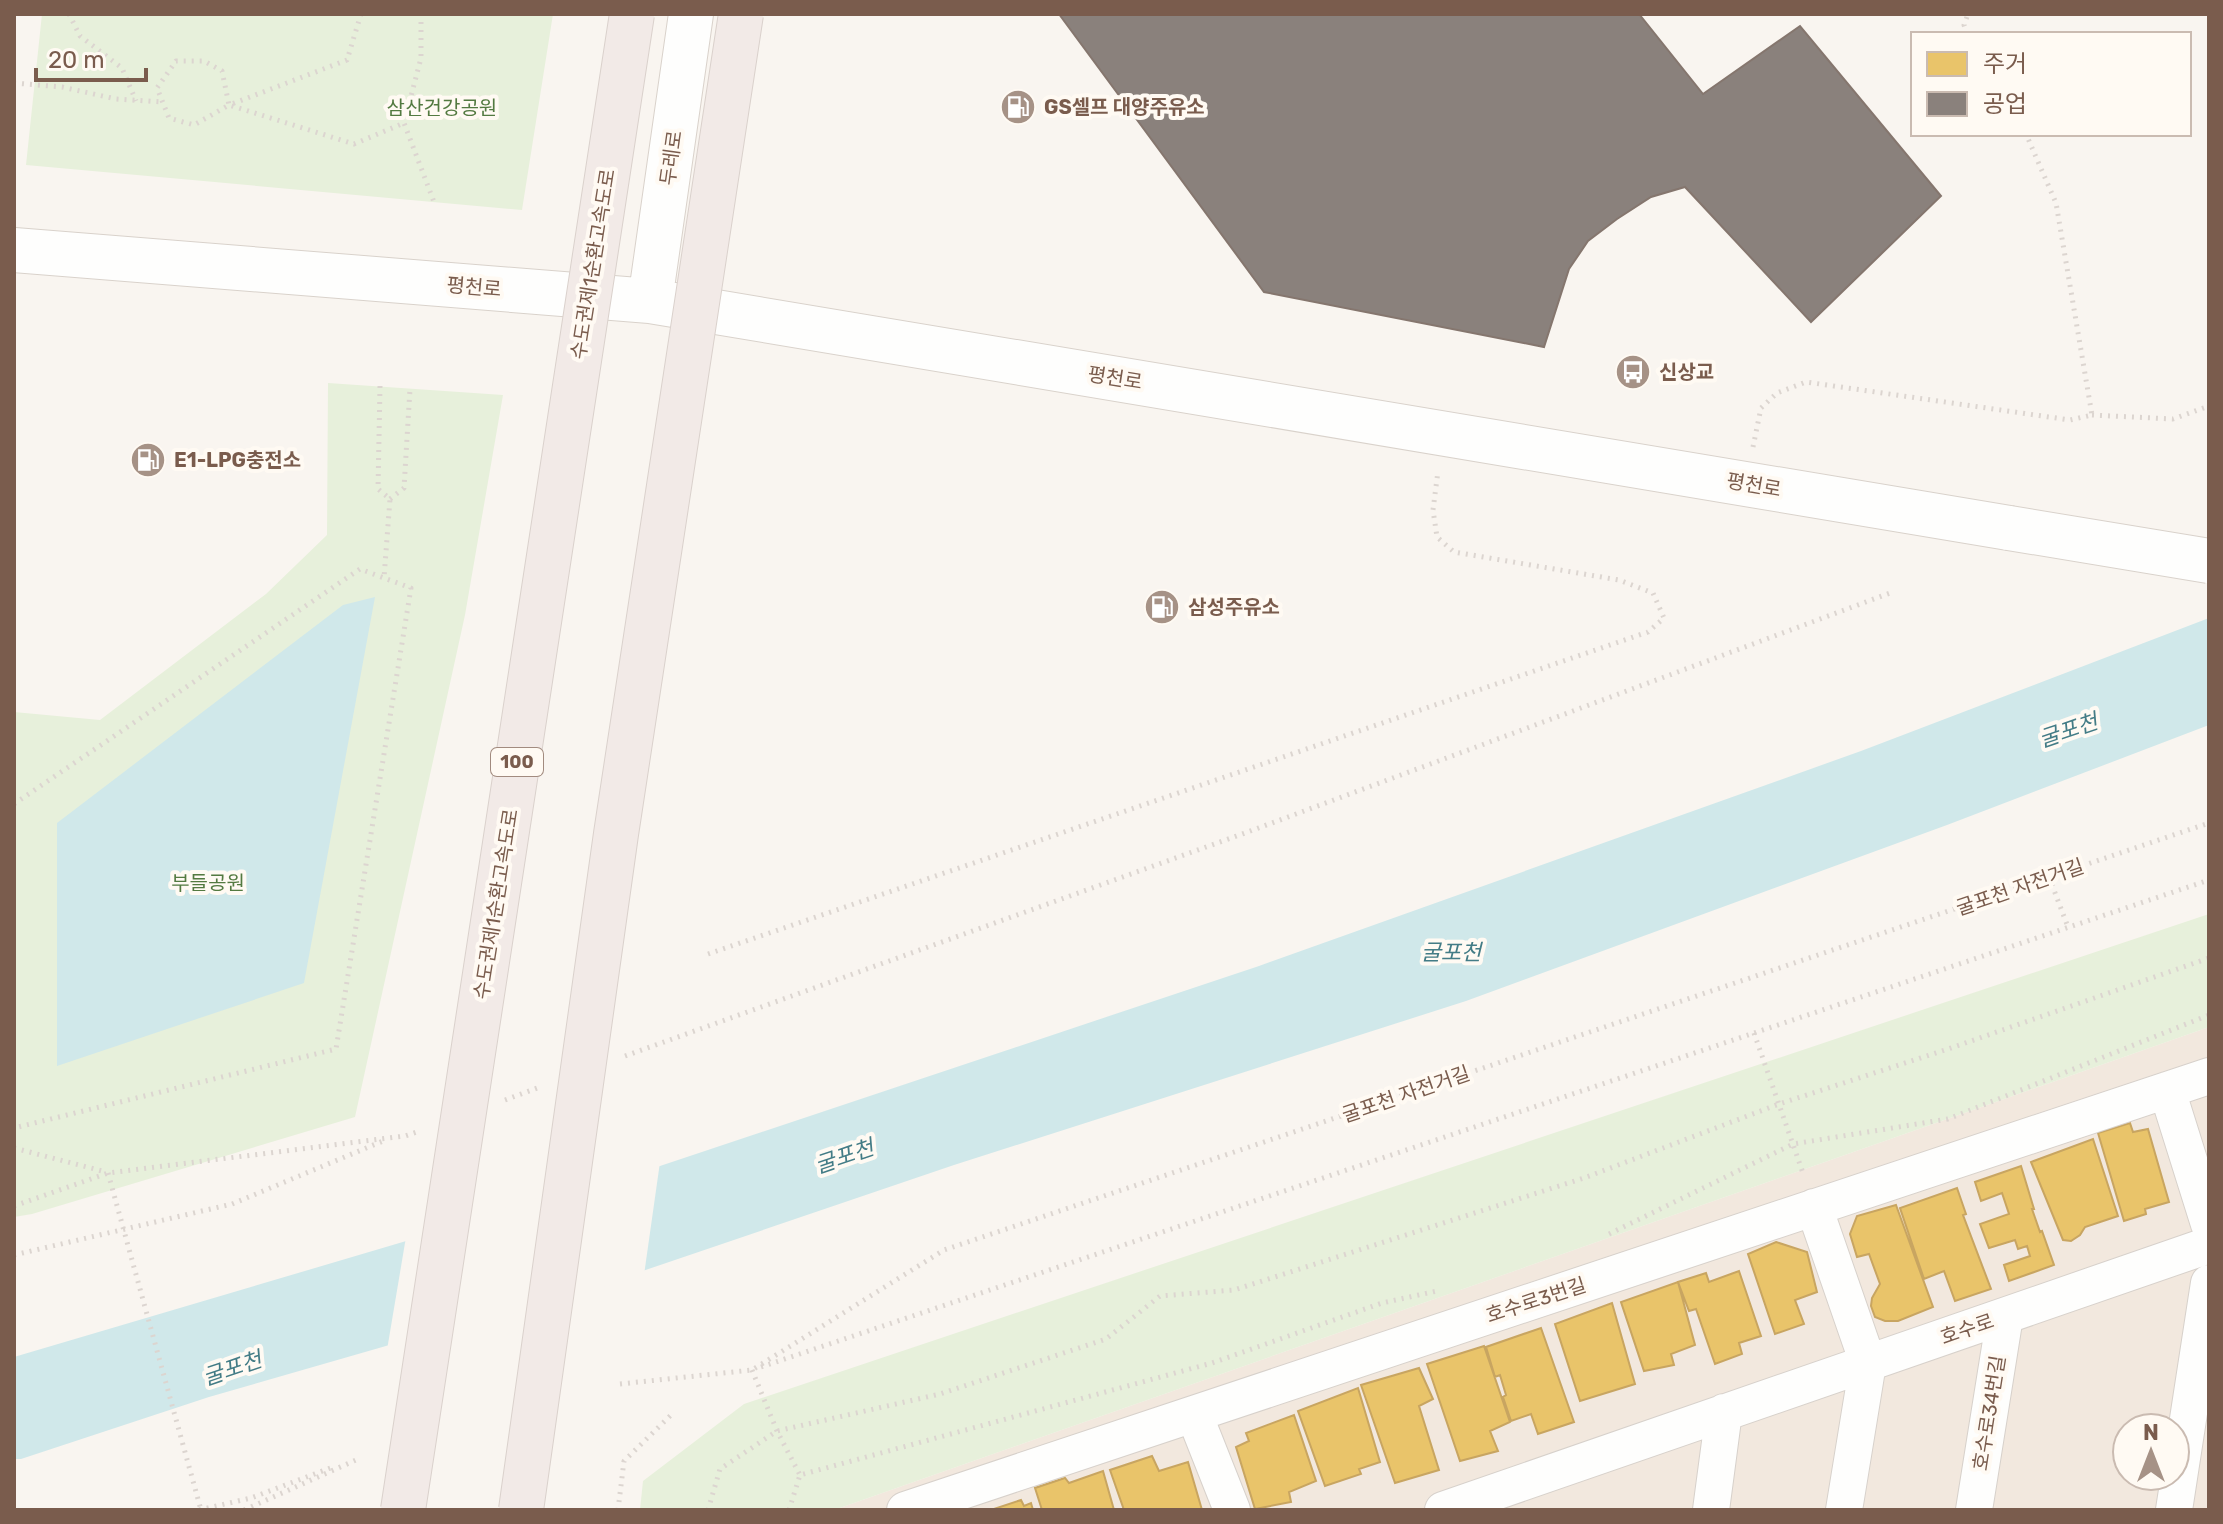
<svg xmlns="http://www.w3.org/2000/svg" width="2223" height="1524" viewBox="0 0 2223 1524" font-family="Rubik,'Noto Sans KR',sans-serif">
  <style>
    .residential { fill: #f2e8de; fill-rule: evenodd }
    .green { fill: #e7f0db }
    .water { fill: #d0e8ea }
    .pier { fill: #f9f5f0 }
    .homes { fill: #e9c46a; stroke: #c8a561; stroke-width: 2 }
    .industry { fill: #8a817c; stroke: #85766e; stroke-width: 2 }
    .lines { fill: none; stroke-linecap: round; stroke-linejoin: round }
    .street-casing { stroke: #d7d1cb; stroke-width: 38 }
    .secondary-casing { stroke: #d9d2cb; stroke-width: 46 }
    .path { stroke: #dcd5d0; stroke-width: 5; stroke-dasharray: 2 6; stroke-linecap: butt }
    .street { stroke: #fefefd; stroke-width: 36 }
    .secondary { stroke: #fefefd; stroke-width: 44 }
    .secondary-bridge-casing { stroke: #d9d2cb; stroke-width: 46; stroke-linecap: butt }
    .highway-bridge-casing { stroke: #dad1cc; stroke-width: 46; stroke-linecap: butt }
    .path-bridge { stroke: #dcd5d0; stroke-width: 5; stroke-dasharray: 2 6; stroke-linecap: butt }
    .secondary-bridge { stroke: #fefefd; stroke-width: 44 }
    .highway-bridge { stroke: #f2eae7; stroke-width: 44 }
    .labels { text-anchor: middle; stroke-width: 8; stroke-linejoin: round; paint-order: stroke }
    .shield { fill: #fffaf3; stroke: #a28b7f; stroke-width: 2 }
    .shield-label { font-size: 18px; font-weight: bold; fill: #7a5c4d }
    .poi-label { font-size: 20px; font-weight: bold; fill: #7a5c4d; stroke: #fffaf3; text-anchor: start }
    .park-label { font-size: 20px; fill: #537a41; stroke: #fffaf3 }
    .street-label { font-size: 20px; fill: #7a5c4d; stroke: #fffaf3 }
    .water-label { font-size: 22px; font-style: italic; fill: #437c86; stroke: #fffaf3 }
  </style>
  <rect width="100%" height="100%" fill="#f9f5f0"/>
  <path class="residential" d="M 2209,1027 L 2209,1510 L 834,1510 ZM 2127,1428 L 2175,1428 L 2175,1476 L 2127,1476 Z"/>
  <path class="green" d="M 42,14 L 553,14 L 522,210 L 26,165 Z
    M 328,383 L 503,395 L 465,615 L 355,1117 L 32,1214 L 14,1217 L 14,712 L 100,720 L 266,594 L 327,535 Z
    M 2209,914 L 2209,1027 L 834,1510 L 640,1510 L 643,1481 L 744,1404 Z"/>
  <path class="water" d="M 375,597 L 304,983 L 57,1066 L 57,823 L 343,605 Z
    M 2209,618 L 2209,725 L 1947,825 L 1466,1001 L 954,1165 L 622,1278 L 209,1397 L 21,1459 L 14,1459 L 14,1357 L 660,1166 L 1259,966 L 1861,751 Z"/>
  <path class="pier" d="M 660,1162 L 644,1275 L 387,1350 L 406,1237 Z"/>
  <path class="homes" d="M 2130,1123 L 2133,1132 L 2148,1129 L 2169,1202 L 2145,1209 L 2146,1214 L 2124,1221 L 2098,1133 Z
    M 2093,1139 L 2118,1216 L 2085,1227 L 2080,1235 L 2071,1241 L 2063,1240 L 2031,1162 Z
    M 2021,1166 L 2034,1209 L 2032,1209 L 2040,1232 L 2042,1231 L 2054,1265 L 2009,1281 L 2004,1265 L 2030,1256 L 2027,1246 L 2018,1249 L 2015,1240 L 1989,1248 L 1980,1224 L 2009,1214 L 2002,1193 L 1981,1201 L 1975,1182 Z
    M 1957,1188 L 1966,1214 L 1963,1215 L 1991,1289 L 1955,1301 L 1944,1271 L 1924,1279 L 1900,1208 Z
    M 1896,1205 L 1933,1307 L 1898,1321 L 1885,1321 L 1875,1317 L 1871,1306 L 1872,1298 L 1880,1284 L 1869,1254 L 1857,1257 L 1850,1234 L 1857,1216 Z
    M 1776,1242 L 1807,1252 L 1817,1292 L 1795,1300 L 1804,1324 L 1775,1334 L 1748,1254 Z
    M 1739,1271 L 1761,1336 L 1739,1343 L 1742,1354 L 1715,1364 L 1696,1309 L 1689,1311 L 1678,1282 L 1706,1273 L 1709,1282 Z
    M 1678,1282 L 1695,1345 L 1671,1354 L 1674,1365 L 1644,1371 L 1621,1302 Z
    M 1612,1303 L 1635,1384 L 1580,1401 L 1555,1324 Z
    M 1541,1328 L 1574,1422 L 1538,1434 L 1531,1414 L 1511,1421 L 1503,1397 L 1506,1395 L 1500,1375 L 1495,1377 L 1486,1347 Z
    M 1484,1346 L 1510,1422 L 1490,1431 L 1498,1451 L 1460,1461 L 1427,1364 Z
    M 1419,1368 L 1433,1399 L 1419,1406 L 1439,1470 L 1395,1483 L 1361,1385 Z
    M 1358,1388 L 1380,1462 L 1359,1469 L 1361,1474 L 1325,1486 L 1298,1411 Z
    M 1294,1415 L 1316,1481 L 1289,1492 L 1291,1502 L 1255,1509 L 1236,1447 L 1249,1441 L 1246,1433 Z
    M 1152,1456 L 1159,1471 L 1188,1462 L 1202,1510 L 1124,1510 L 1110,1470 Z
    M 1103,1471 L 1114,1510 L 1042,1510 L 1035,1488 L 1065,1478 L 1069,1483 Z
    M 1021,1500 L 1024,1506 L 1031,1503 L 1033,1510 L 991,1510 Z"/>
  <path class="industry" d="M 1059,14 L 1639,14 L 1703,94 L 1800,26 L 1941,196 L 1811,322 L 1685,187 L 1651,197 L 1617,219 L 1588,241 L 1569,269 L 1544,347 L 1264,292 Z"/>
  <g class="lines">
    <g class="street-casing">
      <path id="street" d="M 2167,1090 L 2209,1224
        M 1814,1207 L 1868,1363 L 1844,1510
        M 1194,1414 L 1232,1510
        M 905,1510 L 2209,1076
        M 1443,1510 L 2209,1245
        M 1711,1510 L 1724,1412
        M 1974,1510 L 2005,1316
        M 2174,1510 L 2209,1283"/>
    </g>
    <g class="secondary-casing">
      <path id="secondary" d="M 14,250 L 650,301 L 2009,528
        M 650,301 L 691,14"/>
    </g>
    <path class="path" d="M 69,14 L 80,36 L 122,68 L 136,101
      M 361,14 L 347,60 L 229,105 L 222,71 L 204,61 L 176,61 L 157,88 L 169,118 L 194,125 L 229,105 L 354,144 L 404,123
      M 421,14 L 421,58 L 404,123 L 434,202
      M 1967,34 L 1964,25 L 1968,14
      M 14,83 L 62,87 L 116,99 L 163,102
      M 380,386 L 378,489 L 390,499 L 384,578
      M 2092,415 L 2173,419 L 2209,406
      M 1753,447 L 1761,408 L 1777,393 L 1806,382 L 2070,420 L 2092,415 L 2056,203 L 2026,134
      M 390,499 L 404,488 L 410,389
      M 14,804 L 360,569 L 411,588 L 336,1049 L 14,1128
      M 2049,877 L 2068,927
      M 708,954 L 1648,632 L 1664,618 L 1653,593 L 1619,580 L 1454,552 L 1437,537 L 1433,510 L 1438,471
      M 1754,1033 L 1804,1176
      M 625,1056 L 1245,833 L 1890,593
      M 505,1100 L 540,1087
      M 14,1148 L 106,1172
      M 14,1206 L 108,1173 L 405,1136 L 420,1131
      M 1609,1234 L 1793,1144 L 1948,1119 L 2209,1015
      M 14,1255 L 232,1204 L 383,1141
      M 761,1367 L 2209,880
      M 752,1370 L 777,1431 L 800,1475
      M 620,1384 L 752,1370 L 944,1250 L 2209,823
      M 199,1510 L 251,1498 L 333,1467
      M 244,1510 L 356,1460
      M 618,1510 L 624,1461 L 672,1414
      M 708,1510 L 720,1469 L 777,1431 L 940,1394 L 1106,1339 L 1160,1296 L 1234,1290 L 1584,1178 L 1779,1104 L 1948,1049 L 2209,958
      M 789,1510 L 800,1475 L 1212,1363 L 1382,1303 L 1437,1291"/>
    <use href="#street" class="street"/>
    <use href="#secondary" class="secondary"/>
    <g class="secondary-bridge-casing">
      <path id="secondary-bridge" d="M 2009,528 L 2209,561"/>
    </g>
    <g class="highway-bridge-casing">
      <path id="highway-bridge" d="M 403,1510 L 632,14
        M 521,1510 L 616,834 L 741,14"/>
    </g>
    <path class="path-bridge" d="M 108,1173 L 201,1510"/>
    <use href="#secondary-bridge" class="secondary-bridge"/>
    <use href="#highway-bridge" class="highway-bridge"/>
  </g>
  <defs>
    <g id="fuel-disc" transform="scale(1.8)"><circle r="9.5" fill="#a69286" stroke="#fffaf3"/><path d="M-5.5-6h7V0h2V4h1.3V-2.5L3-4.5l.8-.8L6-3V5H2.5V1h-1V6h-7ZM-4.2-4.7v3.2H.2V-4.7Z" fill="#fff"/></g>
    <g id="bus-disc" transform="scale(1.8)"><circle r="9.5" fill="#a69286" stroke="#fffaf3"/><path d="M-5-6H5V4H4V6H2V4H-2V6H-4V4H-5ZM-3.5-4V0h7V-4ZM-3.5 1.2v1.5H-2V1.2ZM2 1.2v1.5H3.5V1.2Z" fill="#fff"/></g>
  </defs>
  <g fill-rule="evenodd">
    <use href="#fuel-disc" x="1018" y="107"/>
    <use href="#bus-disc" x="1633" y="372"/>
    <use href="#fuel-disc" x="148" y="460"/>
    <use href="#fuel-disc" x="1162" y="607"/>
  </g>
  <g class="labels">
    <rect class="shield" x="491" y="748" width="52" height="28" rx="6"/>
    <g class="shield-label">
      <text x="517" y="768">100</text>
    </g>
    <g class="poi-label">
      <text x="1044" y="114">GS셀프 대양주유소</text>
      <text x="1659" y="379">신상교</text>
      <text x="174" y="467">E1-LPG충전소</text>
      <text x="1188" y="614">삼성주유소</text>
    </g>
    <g class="park-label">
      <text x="442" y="115">삼산건강공원</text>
      <text x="208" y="890">부들공원</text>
    </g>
    <g class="street-label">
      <text transform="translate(671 158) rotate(-82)" y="7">두레로</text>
      <text transform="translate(593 264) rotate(-81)" y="7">수도권제1순환고속도로</text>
      <text transform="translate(474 287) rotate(5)" y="7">평천로</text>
      <text transform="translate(1115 378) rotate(9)" y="7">평천로</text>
      <text transform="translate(1754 485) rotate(10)" y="7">평천로</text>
      <text transform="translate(2020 887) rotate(-19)" y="7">굴포천 자전거길</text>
      <text transform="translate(496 904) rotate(-81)" y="7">수도권제1순환고속도로</text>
      <text transform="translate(1406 1094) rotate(-19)" y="7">굴포천 자전거길</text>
      <text transform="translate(1536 1300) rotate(-18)" y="7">호수로3번길</text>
      <text transform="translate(1967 1329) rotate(-19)" y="7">호수로</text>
      <text transform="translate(1989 1413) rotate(-81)" y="7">호수로34번길</text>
    </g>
    <g class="water-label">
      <text transform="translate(2068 730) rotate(-19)" y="8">굴포천</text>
      <text x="1451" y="960">굴포천</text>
      <text transform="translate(844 1156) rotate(-19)" y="8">굴포천</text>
      <text transform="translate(232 1368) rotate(-19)" y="8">굴포천</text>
    </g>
  </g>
  <rect width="2223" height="1524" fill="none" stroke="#7a5c4d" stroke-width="32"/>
  <rect x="1911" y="32" width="280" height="104" fill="#fffaf3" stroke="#cabbb1" stroke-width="2"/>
  <rect x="1927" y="52" width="40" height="24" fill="#e9c46a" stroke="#cabbb1" stroke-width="2"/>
  <text x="1983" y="72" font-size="24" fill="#7a5c4d">주거</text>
  <rect x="1927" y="92" width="40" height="24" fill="#8a817c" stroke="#cabbb1" stroke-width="2"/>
  <text x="1983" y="112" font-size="24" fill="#7a5c4d">공업</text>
  <g transform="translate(2151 1452)"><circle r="38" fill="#fffaf3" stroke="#cabbb1" stroke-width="2"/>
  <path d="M0-6L14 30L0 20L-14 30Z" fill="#a69286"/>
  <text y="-12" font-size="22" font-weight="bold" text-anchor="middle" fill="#7a5c4d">N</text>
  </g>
  <path d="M36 68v12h110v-12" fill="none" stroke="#7a5c4d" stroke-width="4"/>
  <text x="48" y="68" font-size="24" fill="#7a5c4d" stroke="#fffaf3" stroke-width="6" paint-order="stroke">20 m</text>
</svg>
